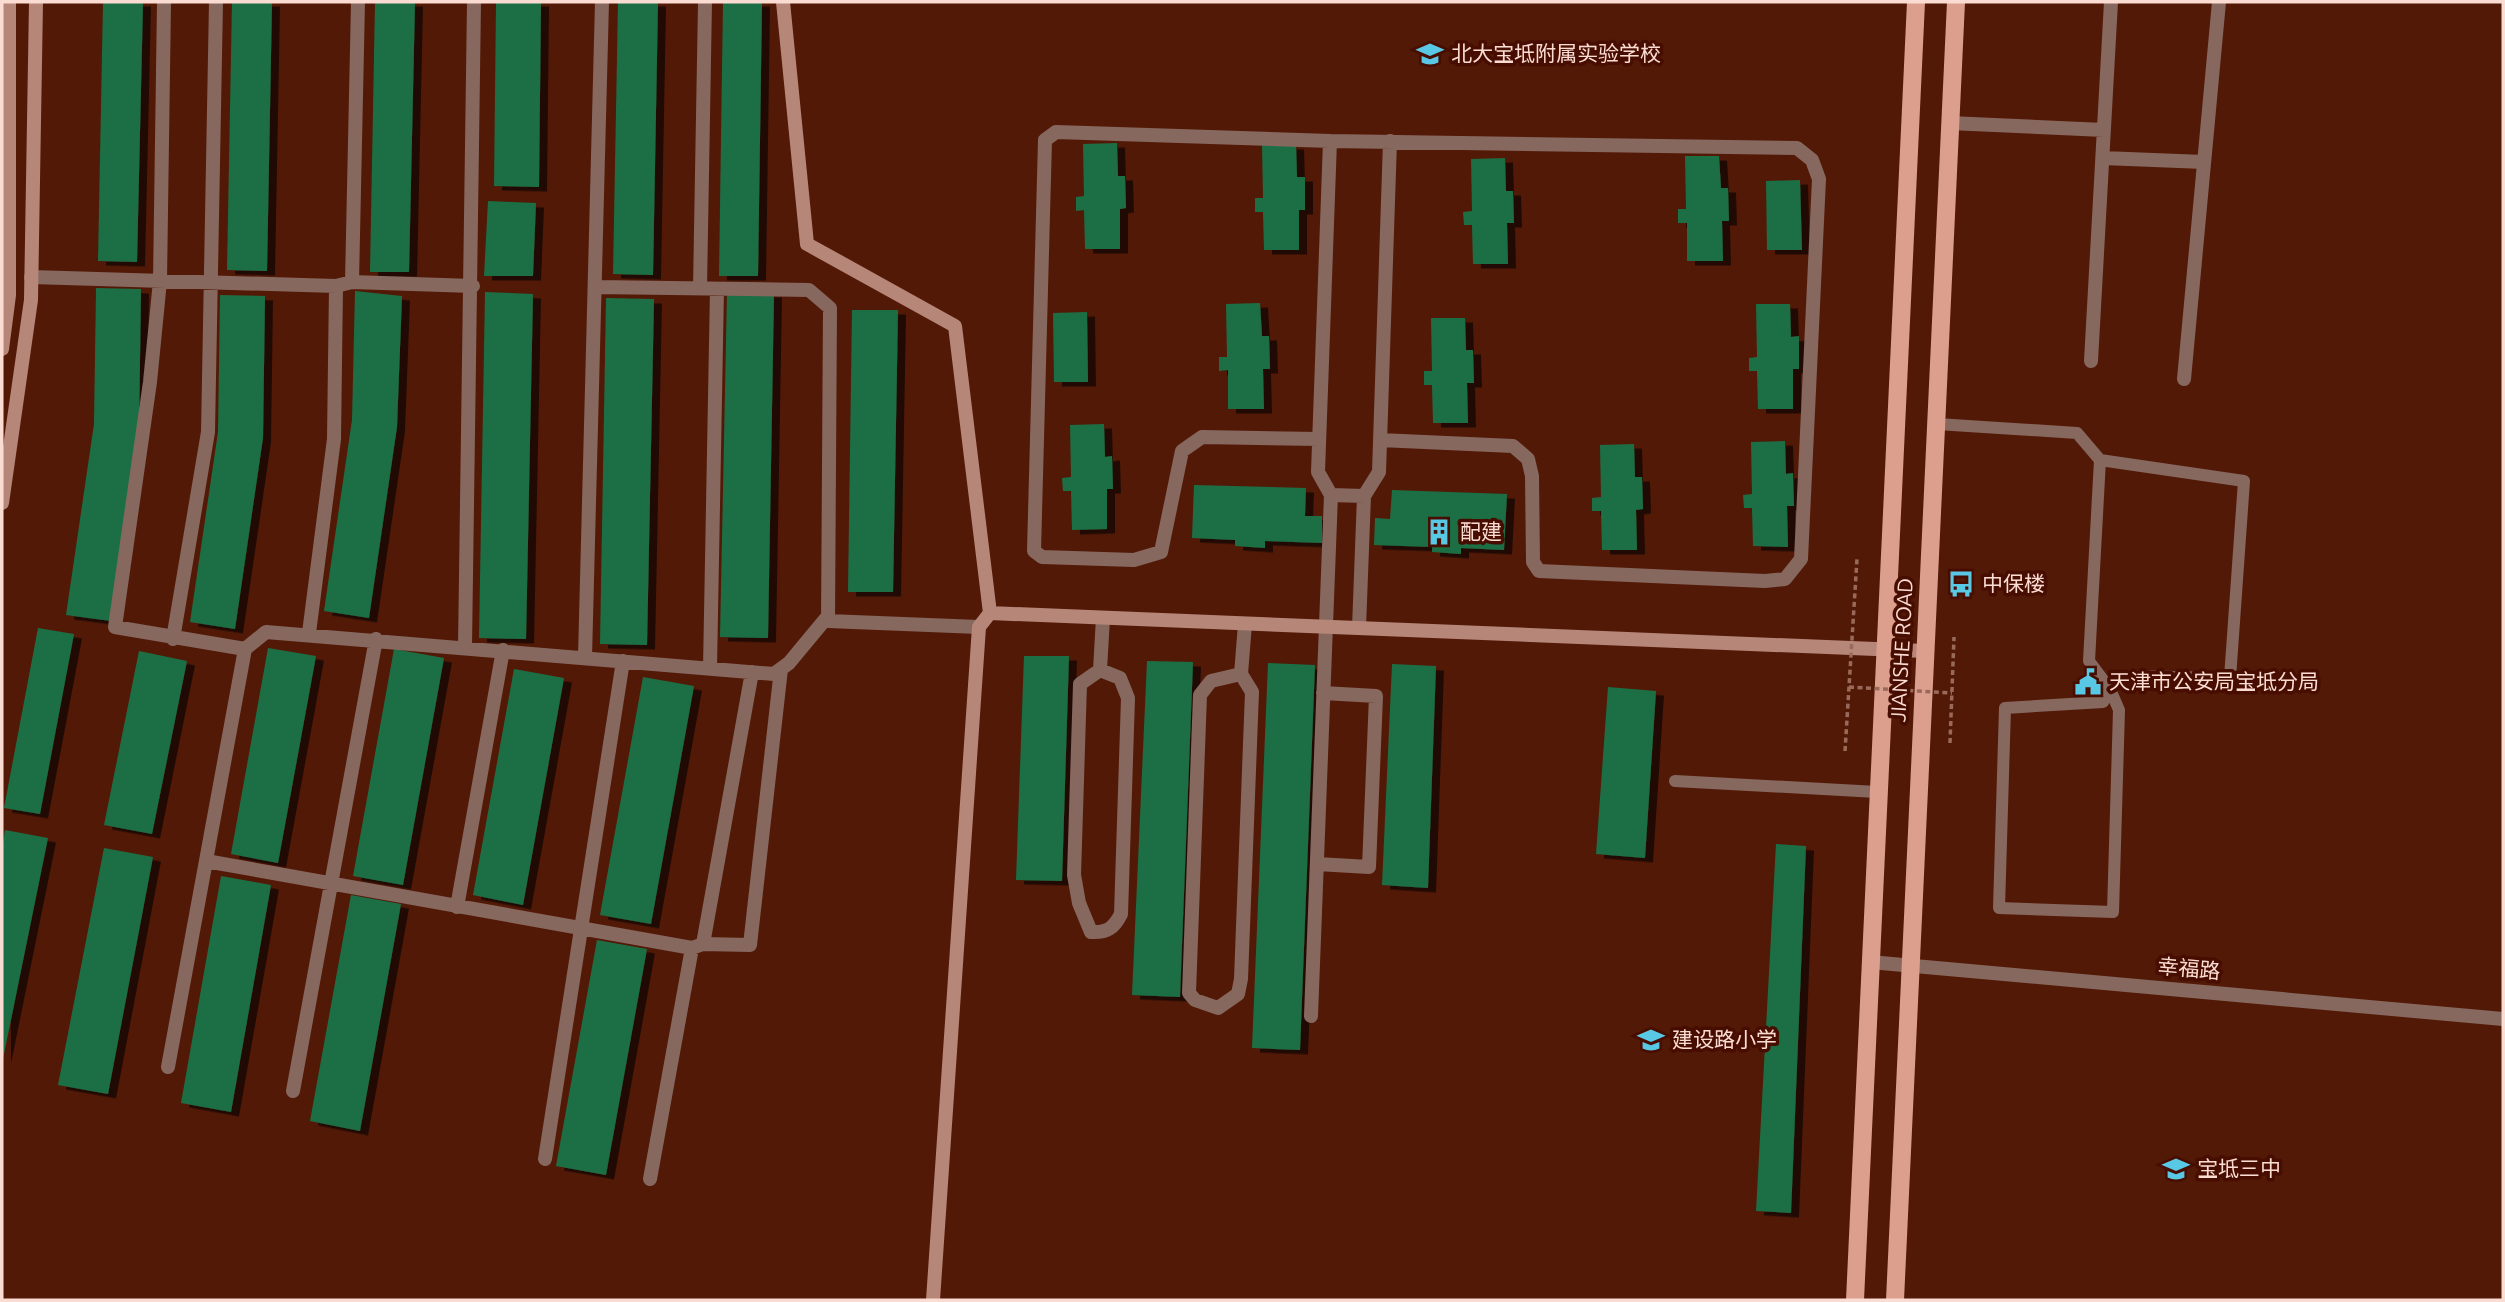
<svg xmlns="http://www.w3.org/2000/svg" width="2505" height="1302" viewBox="0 0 2505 1302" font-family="Ubuntu,'Noto Sans SC',sans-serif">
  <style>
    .building { fill: #1d6e45; filter: url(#shadow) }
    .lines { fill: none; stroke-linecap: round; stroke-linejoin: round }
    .path { stroke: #996a5c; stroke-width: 3.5; stroke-dasharray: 5 3.5; stroke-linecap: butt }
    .lane { stroke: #86685f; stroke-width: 12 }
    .street { stroke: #86685f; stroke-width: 14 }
    .secondary { stroke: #b68779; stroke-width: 14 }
    .primary { stroke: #dc9f8d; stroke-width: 18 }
    .path-bridge { stroke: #996a5c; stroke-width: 3.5; stroke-dasharray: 5 3.5; stroke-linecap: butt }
    .labels { text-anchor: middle; stroke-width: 7; stroke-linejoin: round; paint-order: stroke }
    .poi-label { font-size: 21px; fill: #fbdcd3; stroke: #470d00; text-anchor: start }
    .street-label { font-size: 21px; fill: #fbdcd3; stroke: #470d00 }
  </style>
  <defs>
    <filter id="shadow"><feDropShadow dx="8" dy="4.5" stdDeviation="0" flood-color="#0009"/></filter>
  </defs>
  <rect width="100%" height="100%" fill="#531907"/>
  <path class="building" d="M 103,2 L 143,2 L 137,262 L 98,261 Z
    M 232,2 L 272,2 L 267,271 L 227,270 Z
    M 375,2 L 415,2 L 409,272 L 370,272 Z
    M 496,2 L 541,2 L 539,187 L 494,186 Z
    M 618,2 L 658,2 L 653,275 L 613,274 Z
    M 723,2 L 762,2 L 758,276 L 719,276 Z
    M 1117,143 L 1118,176 L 1125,176 L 1126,208 L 1120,209 L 1120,249 L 1085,249 L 1084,210 L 1076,211 L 1076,197 L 1084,196 L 1083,144 Z
    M 1262,145 L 1296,145 L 1297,177 L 1305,177 L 1305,210 L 1299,210 L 1299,250 L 1264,250 L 1263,212 L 1255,212 L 1255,198 L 1263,198 Z
    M 1685,156 L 1719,156 L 1721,188 L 1728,188 L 1729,221 L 1722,221 L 1723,261 L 1687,261 L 1687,223 L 1678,223 L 1678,209 L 1686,209 Z
    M 1505,158 L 1506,191 L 1513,191 L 1514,223 L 1507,223 L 1508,264 L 1473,264 L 1472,225 L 1464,225 L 1463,212 L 1472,211 L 1471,159 Z
    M 1800,180 L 1802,250 L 1767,250 L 1766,181 Z
    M 488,201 L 536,203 L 533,276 L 484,276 Z
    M 96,288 L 141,289 L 139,431 L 111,621 L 66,615 L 94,424 Z
    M 355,291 L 402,296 L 397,427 L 369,618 L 324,611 L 352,420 Z
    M 485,292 L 533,294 L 526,639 L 479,638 Z
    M 727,292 L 774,293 L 768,638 L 720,637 Z
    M 220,295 L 265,296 L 263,438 L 235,629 L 190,622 L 218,432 Z
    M 606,298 L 654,299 L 647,645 L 600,644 Z
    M 1260,303 L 1262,336 L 1269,336 L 1270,369 L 1263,369 L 1264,409 L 1228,409 L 1228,370 L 1219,371 L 1219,357 L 1227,357 L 1226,304 Z
    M 1756,304 L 1790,304 L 1791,337 L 1799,336 L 1799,369 L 1793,369 L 1793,409 L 1758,409 L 1757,371 L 1749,371 L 1749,358 L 1757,357 Z
    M 852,310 L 898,310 L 893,592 L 848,592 Z
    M 1087,312 L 1088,382 L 1054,382 L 1053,313 Z
    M 1431,318 L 1465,318 L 1466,350 L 1473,350 L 1474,383 L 1467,383 L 1468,423 L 1433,423 L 1432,385 L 1424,385 L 1424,371 L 1432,371 Z
    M 1104,424 L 1105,457 L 1112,456 L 1113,489 L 1107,489 L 1107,529 L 1072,530 L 1071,491 L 1063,491 L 1062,478 L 1071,477 L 1070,425 Z
    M 1785,441 L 1786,474 L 1793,473 L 1794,506 L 1787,506 L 1788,547 L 1753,546 L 1752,508 L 1744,508 L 1743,495 L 1752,494 L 1751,442 Z
    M 1634,444 L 1635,477 L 1642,477 L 1643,509 L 1636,510 L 1637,550 L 1602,550 L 1601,511 L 1592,511 L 1592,498 L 1601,497 L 1600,445 Z
    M 1194,485 L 1306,488 L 1305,516 L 1322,516 L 1322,543 L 1265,541 L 1265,548 L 1235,546 L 1235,540 L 1192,538 Z
    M 1392,490 L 1507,494 L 1504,550 L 1461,548 L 1461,554 L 1432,552 L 1432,547 L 1374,545 L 1375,518 L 1390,519 Z
    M 38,628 L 74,634 L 40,814 L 4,808 Z
    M 268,648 L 316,656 L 278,863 L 231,854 Z
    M 394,649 L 444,658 L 403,885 L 353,876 Z
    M 139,651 L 187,661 L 152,834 L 104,825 Z
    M 1024,656 L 1069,656 L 1062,881 L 1016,880 Z
    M 1147,661 L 1193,662 L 1180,997 L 1132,995 Z
    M 1268,663 L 1315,665 L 1300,1050 L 1252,1048 Z
    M 1392,664 L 1436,666 L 1428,888 L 1382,885 Z
    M 514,669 L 564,678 L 523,905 L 473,895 Z
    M 643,677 L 694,686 L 651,924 L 600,915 Z
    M 1608,687 L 1656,691 L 1645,858 L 1596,854 Z
    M 5,830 L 48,838 L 3,1059 L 2,849 Z
    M 1776,844 L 1806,846 L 1791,1213 L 1756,1211 Z
    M 104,848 L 153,857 L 108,1094 L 58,1085 Z
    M 221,876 L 271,885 L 231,1112 L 181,1103 Z
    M 351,895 L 401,904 L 360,1131 L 310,1121 Z
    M 597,940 L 647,949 L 606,1175 L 556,1166 Z"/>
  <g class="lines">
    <path class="path" d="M 1950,743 L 1954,637"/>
    <path class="lane" d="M 1937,424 L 2077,433 L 2100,460 L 2244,481 L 2230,678 L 2118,676 L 2103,702 L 2005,708 L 1999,908 L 2113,912 L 2119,710 L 2110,689 L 2089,661 L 2100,460
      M 1675,781 L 1877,792"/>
    <path class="street" d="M 164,2 L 160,281 L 150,382 L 115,627 L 245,649
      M 1949,123 L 2104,130
      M 2103,158 L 2204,162
      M 31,277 L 336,286 L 352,282 L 473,286
      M 352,282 L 358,2
      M 595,287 L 809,290 L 830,308 L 828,621 L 979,627
      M 700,288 L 705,2
      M 2091,361 L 2111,2
      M 2184,379 L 2219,2
      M 1319,439 L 1202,437 L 1182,451 L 1161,552 L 1134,560 L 1042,557 L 1034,551 L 1045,140 L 1056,132 L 1330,141 L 1797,148 L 1812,160 L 1819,179 L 1801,559 L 1785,579 L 1765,581 L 1539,571 L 1533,562 L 1532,476 L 1528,459 L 1513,446 L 1380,440
      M 1331,495 L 1364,496
      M 1359,628 L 1364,496 L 1379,472 L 1390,141
      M 309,633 L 334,439 L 336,286
      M 173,639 L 208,432 L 216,2
      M 465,647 L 474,2
      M 585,657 L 602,2
      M 710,668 L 717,289
      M 1100,670 L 1120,678 L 1128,698 L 1121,914 C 1114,928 1107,933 1091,932 L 1079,903 L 1074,875 L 1080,684 L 1100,670 L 1103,618
      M 1241,674 L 1252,692 L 1241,979 L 1238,994 L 1218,1008 L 1195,1000 L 1189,993 L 1200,695 L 1211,681 L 1241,674 L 1245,624
      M 206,861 L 692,948 L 703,944 L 750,945 L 781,669
      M 1317,864 L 1369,867 L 1376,696 L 1323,693
      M 457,907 L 503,650
      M 703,944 L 752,672
      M 1870,962 L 2503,1019
      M 1311,1016 L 1331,495 L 1318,472 L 1330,141
      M 168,1067 L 245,649 L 266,632 L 774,674 L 789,663 L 828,616
      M 293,1091 L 376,639
      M 545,1159 L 623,661
      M 650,1179 L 692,948"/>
    <path class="secondary" d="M 783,2 L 807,244 L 955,326 L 990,613 L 979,627 L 933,1300
      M 2,349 L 9,295 L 9,2
      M 2,503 L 31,300 L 36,2
      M 990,613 L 1924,651"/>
    <path class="primary" d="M 1855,1300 L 1916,2
      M 1895,1300 L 1956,2"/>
    <path class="path-bridge" d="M 1849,687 L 1952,693
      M 1845,751 L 1857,559"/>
  </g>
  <defs>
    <g id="school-bare" transform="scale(2.1)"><path d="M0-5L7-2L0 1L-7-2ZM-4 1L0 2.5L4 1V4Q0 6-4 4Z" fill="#59c8e4" stroke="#470d00" stroke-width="2.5" paint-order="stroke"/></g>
    <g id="building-bare" transform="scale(2.1)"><path d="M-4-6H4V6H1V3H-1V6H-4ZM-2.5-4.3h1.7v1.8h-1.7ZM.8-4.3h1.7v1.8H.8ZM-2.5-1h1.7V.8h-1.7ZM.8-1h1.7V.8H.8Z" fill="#59c8e4" stroke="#470d00" stroke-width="2.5" paint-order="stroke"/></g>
    <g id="bus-bare" transform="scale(2.1)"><path d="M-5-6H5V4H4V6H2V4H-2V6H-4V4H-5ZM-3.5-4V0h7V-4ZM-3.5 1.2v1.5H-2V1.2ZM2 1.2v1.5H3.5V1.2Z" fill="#59c8e4" stroke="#470d00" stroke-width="2.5" paint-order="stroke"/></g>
    <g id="civic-bare" transform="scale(2.1)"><path d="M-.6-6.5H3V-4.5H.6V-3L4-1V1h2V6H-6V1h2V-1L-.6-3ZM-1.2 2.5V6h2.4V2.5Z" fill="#59c8e4" stroke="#470d00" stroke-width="2.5" paint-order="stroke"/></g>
  </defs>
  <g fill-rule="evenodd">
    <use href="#school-bare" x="1430" y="54"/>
    <use href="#building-bare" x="1439" y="532"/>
    <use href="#bus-bare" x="1961" y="584"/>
    <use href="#civic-bare" x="2088" y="682"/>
    <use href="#school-bare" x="1651" y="1040"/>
    <use href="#school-bare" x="2176" y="1169"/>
  </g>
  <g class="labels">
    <g class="poi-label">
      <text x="1451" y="61">北大宝坻附属实验学校</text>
      <text x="1460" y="539">配建</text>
      <text x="1982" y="591">中保楼</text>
      <text x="2109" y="689">天津市公安局宝坻分局</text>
      <text x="1672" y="1047">建设路小学</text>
      <text x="2197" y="1176">宝坻三中</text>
    </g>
    <g class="street-label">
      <text transform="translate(1902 650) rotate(-87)" y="7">JIANSHE ROAD</text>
      <text transform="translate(2189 969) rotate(5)" y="7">幸福路</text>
    </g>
  </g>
  <rect width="2505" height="1302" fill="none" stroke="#fbdcd3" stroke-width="7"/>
</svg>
